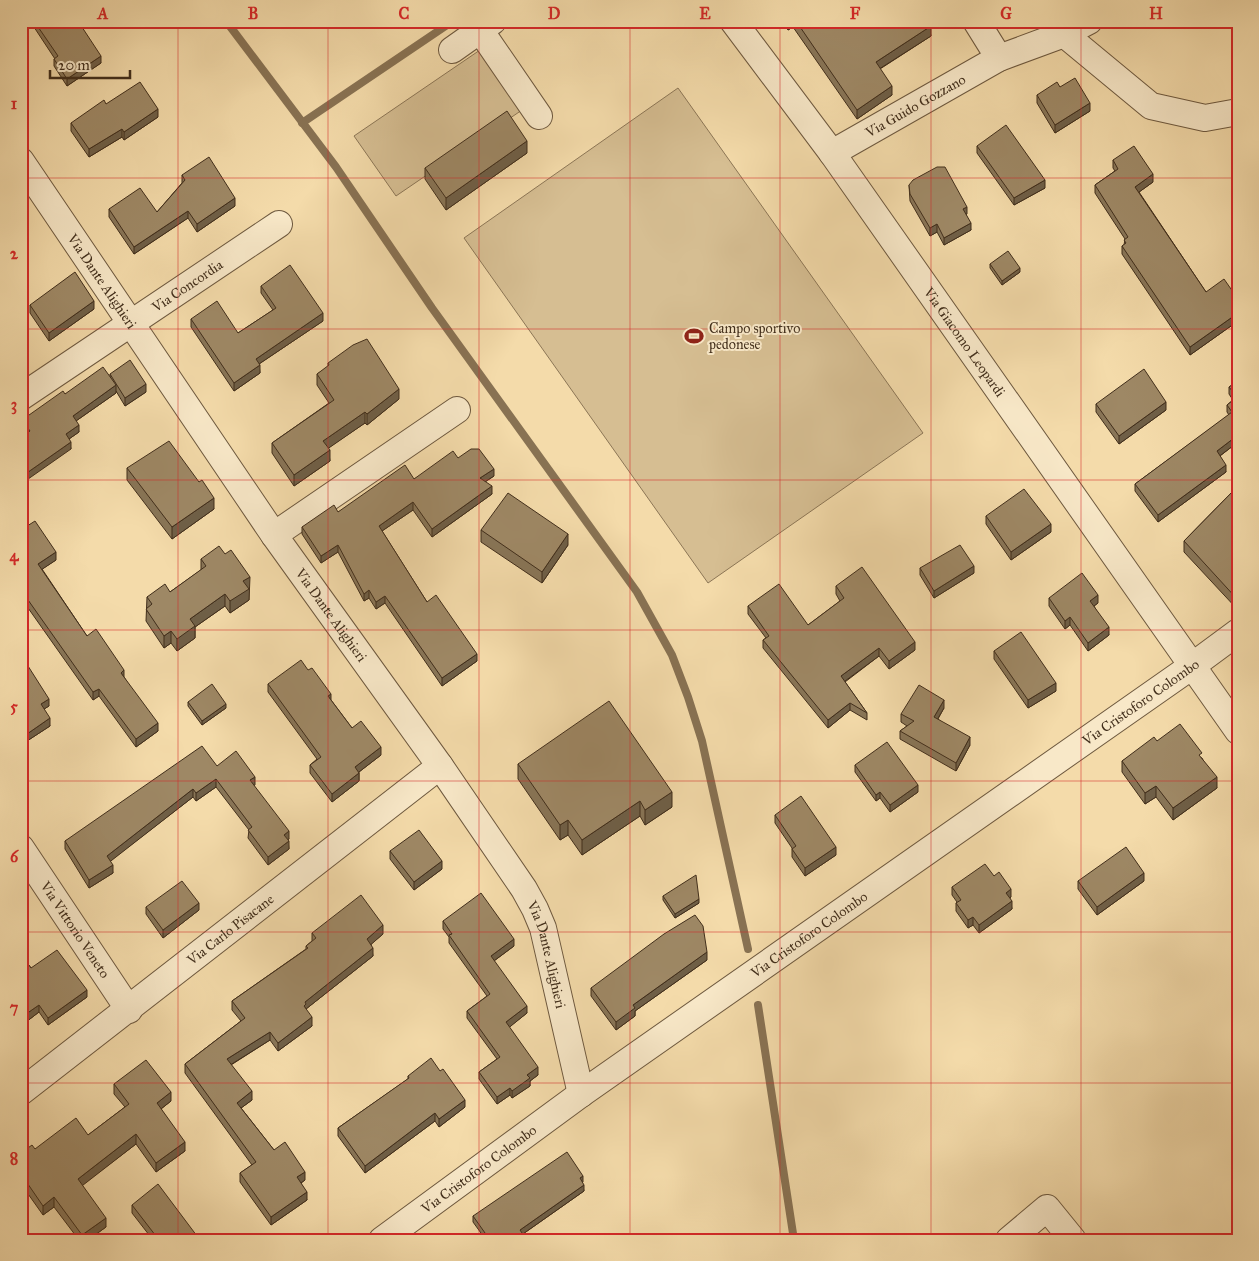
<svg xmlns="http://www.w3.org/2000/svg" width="1259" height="1261" viewBox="0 0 1259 1261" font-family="'IM FELL Great Primer',serif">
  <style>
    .green { fill: #d6be92; stroke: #8c7656 }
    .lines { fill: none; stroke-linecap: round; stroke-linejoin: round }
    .stream { stroke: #887253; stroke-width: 8 }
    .minor-casing { stroke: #6e593f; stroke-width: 28 }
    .minor { stroke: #f8e8c8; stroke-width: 26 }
    .wall { fill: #887557; stroke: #412e1b }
    .shaded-wall { fill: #6f5f47; stroke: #412e1b }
    .building { fill: #9e8865; stroke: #412e1b }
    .grid { fill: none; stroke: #d62828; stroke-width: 1; stroke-opacity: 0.55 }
    .labels { text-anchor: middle; stroke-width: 4; stroke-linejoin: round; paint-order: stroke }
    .street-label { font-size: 14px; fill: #412e1b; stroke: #f8e8c8 }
    .poi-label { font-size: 14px; fill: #412e1b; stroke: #f8e8c8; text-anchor: start }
    .neatline { fill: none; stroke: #d62828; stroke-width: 2 }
    .grid-label { font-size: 16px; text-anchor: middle; font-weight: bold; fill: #d62828 }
  </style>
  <rect width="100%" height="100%" fill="#f4dbaa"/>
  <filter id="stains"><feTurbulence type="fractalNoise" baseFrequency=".004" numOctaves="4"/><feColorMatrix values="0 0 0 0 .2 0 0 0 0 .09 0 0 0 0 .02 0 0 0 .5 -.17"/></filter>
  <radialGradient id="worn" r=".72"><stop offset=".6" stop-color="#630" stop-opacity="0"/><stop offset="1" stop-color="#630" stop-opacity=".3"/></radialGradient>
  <path class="green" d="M 480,50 L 522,110 L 396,196 L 354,136 Z
    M 678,88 L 923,433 L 708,583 L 464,238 Z"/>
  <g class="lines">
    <path class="stream" d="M 226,21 L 336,167 L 432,308 L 637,592 L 672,655 L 688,697 L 702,741 L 748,949
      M 302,123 L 453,21
      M 758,1005 L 794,1240"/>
    <g class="minor-casing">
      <g id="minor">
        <path id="s1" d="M 733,21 L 832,153 L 1238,731"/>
        <path d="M 976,21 L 999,58"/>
        <path d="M 480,30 L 539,116"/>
        <path d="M 1064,34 L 1151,106 L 1205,118 L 1238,112"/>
        <path d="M 452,50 L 493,21"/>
        <path id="s2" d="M 832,153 L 999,58 L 1064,34 L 1089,21"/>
        <path id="s3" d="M 21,161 L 274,535 L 440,766 L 524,889 L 535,909 L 543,928 L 581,1094"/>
        <path id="s4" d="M 21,397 L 279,224"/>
        <path d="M 274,535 L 457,410"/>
        <path id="s5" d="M 21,848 L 129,1010"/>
        <path id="s6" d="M 21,1092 L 440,766"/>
        <path id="s7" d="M 382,1240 L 581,1094 L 1192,666 L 1238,632"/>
        <path d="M 1009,1240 L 1047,1208 L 1073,1240"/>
      </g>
    </g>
    <use href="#minor" class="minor"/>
  </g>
  <path class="wall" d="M 30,21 L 78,21 L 101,63 L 67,86 L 54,66 L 54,59 L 55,59 Z
    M 782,21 L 928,21 L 931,36 L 880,69 L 892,95 L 857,119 L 793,27 L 788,30 Z
    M 1060,87 L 1090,111 L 1055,133 L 1037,103 L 1037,95 Z
    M 158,117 L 124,140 L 122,137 L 89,157 L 71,131 L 71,123 Z
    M 977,146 L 1045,188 L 1014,205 L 977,153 Z
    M 527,153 L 446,210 L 425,179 L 425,168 Z
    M 1113,160 L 1153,182 L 1139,192 L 1206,292 L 1238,299 L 1238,321 L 1190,355 L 1122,254 L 1122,246 L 1124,245 L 1125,239 L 1095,193 L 1095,185 L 1115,171 L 1113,168 Z
    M 182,175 L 235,206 L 197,232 L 188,218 L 134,254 L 109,217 L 109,209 L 157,212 L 182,183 Z
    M 909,185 L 967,214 L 966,214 L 971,230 L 944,245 L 937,232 L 930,236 L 910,201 Z
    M 990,264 L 1020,272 L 1002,285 L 990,268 Z
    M 261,286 L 323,321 L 259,364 L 260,373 L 234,391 L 191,327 L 191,319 L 238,333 L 273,310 L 261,293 Z
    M 30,305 L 94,309 L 49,341 L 30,313 Z
    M 328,363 L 399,399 L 367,425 L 365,423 L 328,448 L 330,461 L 294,486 L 272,453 L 272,443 L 329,403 L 317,385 L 317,374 L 328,367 Z
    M 110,374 L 146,392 L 125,406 L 116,391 L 116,393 L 76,421 L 79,432 L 69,439 L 71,449 L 27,434 L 22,427 L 22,420 L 65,394 L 110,378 Z
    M 1238,381 L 1238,442 L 1220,456 L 1226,472 L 1158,522 L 1135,491 L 1135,484 L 1229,415 L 1227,412 L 1227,405 L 1233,400 L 1229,394 L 1229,387 Z
    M 1096,404 L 1166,410 L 1119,444 L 1096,412 Z
    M 458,458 L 494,476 L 485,482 L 492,494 L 432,537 L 413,510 L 382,531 L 427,602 L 477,661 L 442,686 L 385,603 L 376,609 L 369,598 L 364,601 L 338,552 L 321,563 L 302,534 L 302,527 L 338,512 L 414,479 Z
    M 127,468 L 199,482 L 214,509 L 172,539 L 127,480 Z
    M 1238,486 L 1238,610 L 1184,552 L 1184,541 Z
    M 986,516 L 1051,532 L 1011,560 L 986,524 Z
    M 21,530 L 56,560 L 42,569 L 87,636 L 124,677 L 158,731 L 136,747 L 99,696 L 93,700 L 21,598 Z
    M 481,530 L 568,545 L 542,583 L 481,542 Z
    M 201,559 L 250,588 L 249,589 L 249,600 L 230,613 L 225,606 L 195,627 L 195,638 L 177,651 L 171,643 L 164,648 L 146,621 L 147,597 L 170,592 L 201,570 Z
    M 920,568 L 974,573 L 934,598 L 920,575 Z
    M 836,586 L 915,650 L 889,669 L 879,656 L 845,682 L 867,713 L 867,720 L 850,710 L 828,728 L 763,648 L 763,640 L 766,638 L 748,614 L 748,606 L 808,625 L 840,601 L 836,594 Z
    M 1049,598 L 1098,603 L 1094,606 L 1109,635 L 1088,651 L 1070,625 L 1065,629 L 1049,606 Z
    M 994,651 L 1056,691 L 1028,708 L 994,659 Z
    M 21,655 L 49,706 L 44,709 L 50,726 L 27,741 L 21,733 Z
    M 268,684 L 331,700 L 352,728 L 381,755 L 359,772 L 359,781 L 332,802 L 310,773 L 310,765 L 317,759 L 268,692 Z
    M 188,702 L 226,708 L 202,725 L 188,706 Z
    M 944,708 L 938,719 L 970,745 L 956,771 L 900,739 L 900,731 L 907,726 L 901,722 L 901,714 Z
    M 1157,741 L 1202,758 L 1217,788 L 1173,820 L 1156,797 L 1145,804 L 1122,772 L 1122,761 Z
    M 518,764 L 672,807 L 645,825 L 640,816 L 582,855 L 568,835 L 560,840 L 518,779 Z
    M 855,765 L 918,792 L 890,812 L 880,798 L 876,801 L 855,772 Z
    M 217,766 L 255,785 L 254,786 L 289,839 L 288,840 L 289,849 L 268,865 L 248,838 L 249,830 L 216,787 L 196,801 L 193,797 L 110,861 L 113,873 L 89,888 L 65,849 L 65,841 Z
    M 775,815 L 836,855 L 805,876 L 792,857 L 792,848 L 775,823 Z
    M 390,851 L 442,869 L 414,890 L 390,859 Z
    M 994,876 L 1011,897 L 1010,898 L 1012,909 L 979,933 L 973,925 L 968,928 L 956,911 L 956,903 L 957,902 L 952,895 L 952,887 Z
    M 1078,881 L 1144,881 L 1097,915 L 1078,889 Z
    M 663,896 L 699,903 L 675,918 L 663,900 Z
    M 146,907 L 199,910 L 163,938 L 146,914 Z
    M 443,921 L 514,946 L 494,961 L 527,1013 L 509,1027 L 538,1075 L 530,1081 L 530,1086 L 512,1098 L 510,1095 L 497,1104 L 479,1079 L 479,1072 L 497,1059 L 467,1018 L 467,1011 L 487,996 L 449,943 L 449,937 L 443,929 Z
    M 312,933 L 383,934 L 371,944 L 373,956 L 306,1009 L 312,1026 L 278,1051 L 270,1040 L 231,1065 L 252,1100 L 241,1108 L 274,1150 L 305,1180 L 301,1183 L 307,1200 L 271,1225 L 240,1182 L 240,1173 L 252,1165 L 185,1073 L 185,1064 L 241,1021 L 232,1010 L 232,1001 L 306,949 L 306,946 L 312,941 Z
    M 21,954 L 31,968 L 87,997 L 48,1025 L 39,1012 L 26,1022 L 21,1016 Z
    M 707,960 L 635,1011 L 635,1016 L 616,1030 L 591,996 L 591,988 Z
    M 408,1076 L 465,1107 L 439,1127 L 435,1121 L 365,1173 L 338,1136 L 338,1128 L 408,1079 Z
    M 114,1084 L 171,1101 L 161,1109 L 185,1151 L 156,1172 L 136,1144 L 82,1185 L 106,1227 L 88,1240 L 79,1240 L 54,1207 L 43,1215 L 21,1184 L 21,1153 L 88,1135 L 125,1107 L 114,1094 Z
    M 582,1182 L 584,1191 L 523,1234 L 526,1240 L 486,1240 L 473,1222 L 473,1216 L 583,1182 Z
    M 132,1205 L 200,1240 L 153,1240 L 132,1213 Z"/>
  <path class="shaded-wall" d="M 788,21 L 793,21 L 793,27 L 788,30 Z
    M 931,26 L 931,36 L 876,71 L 876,62 Z
    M 101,56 L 101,63 L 67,86 L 67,79 Z
    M 892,86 L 892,95 L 857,119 L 857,110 Z
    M 1090,103 L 1090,111 L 1055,133 L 1055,125 Z
    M 158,109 L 158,117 L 124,140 L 124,132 Z
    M 122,129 L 122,137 L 89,157 L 89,149 Z
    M 527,141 L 527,153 L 446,210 L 446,198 Z
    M 1153,174 L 1153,182 L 1135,195 L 1135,187 Z
    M 1045,180 L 1045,188 L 1014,205 L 1014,198 Z
    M 235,198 L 235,206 L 197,232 L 197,224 Z
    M 967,207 L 967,214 L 963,216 L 963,209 Z
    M 24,211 L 24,219 L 21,221 L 21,214 Z
    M 188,211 L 188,218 L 134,254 L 134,247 Z
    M 971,223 L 971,230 L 944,245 L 944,238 Z
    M 937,224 L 937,232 L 930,236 L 930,228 Z
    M 1020,268 L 1020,272 L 1002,285 L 1002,281 Z
    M 94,301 L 94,309 L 49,341 L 49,333 Z
    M 323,313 L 323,321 L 256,366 L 256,359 Z
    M 1238,313 L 1238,321 L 1190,355 L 1190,347 Z
    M 260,365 L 260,373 L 234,391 L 234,383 Z
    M 146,384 L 146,392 L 125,406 L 125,398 Z
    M 116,385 L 116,393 L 73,423 L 73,416 Z
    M 399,389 L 399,399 L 367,425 L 367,414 Z
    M 1166,402 L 1166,410 L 1119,444 L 1119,436 Z
    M 365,412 L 365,423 L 323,452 L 323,441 Z
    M 79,425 L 79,432 L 66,441 L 66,434 Z
    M 1238,435 L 1238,442 L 1217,458 L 1217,451 Z
    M 71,442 L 71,449 L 21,484 L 21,477 Z
    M 330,450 L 330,461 L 294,486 L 294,475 Z
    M 1226,465 L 1226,472 L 1158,522 L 1158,515 Z
    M 494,469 L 494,476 L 480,485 L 480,478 Z
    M 492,486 L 492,494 L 432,537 L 432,529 Z
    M 214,498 L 214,509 L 172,539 L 172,527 Z
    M 413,502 L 413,510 L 379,533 L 379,526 Z
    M 1051,524 L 1051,532 L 1011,560 L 1011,552 Z
    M 568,534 L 568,545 L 542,583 L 542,572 Z
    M 338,545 L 338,552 L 321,563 L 321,556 Z
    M 56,552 L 56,560 L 38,572 L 38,564 Z
    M 974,566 L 974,573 L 934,598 L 934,591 Z
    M 250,577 L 249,600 L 230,613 L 230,601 L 243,581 Z
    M 369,590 L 369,598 L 364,601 L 364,594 Z
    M 225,594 L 225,606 L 195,627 L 195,638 L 177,651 L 177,639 L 190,619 Z
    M 1098,595 L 1098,603 L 1090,609 L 1090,601 Z
    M 385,596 L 385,603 L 376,609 L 376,602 Z
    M 1070,617 L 1070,625 L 1065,629 L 1065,621 Z
    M 1109,627 L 1109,635 L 1088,651 L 1088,643 Z
    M 171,631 L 171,643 L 164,648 L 164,636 Z
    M 915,642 L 915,650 L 889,669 L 889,661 Z
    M 879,648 L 879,656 L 841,684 L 841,676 Z
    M 477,654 L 477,661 L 442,686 L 442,678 Z
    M 124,670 L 124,678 L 121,673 Z
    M 1056,683 L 1056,691 L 1028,708 L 1028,700 Z
    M 99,689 L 99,696 L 93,700 L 93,692 Z
    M 331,694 L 331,701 L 328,696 Z
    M 49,699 L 49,706 L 41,711 L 41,704 Z
    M 944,700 L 944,708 L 934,725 L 934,717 Z
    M 850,703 L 850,710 L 828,728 L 828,720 Z
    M 226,704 L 226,708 L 202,725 L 202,721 Z
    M 50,718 L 50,726 L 27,741 L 27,734 Z
    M 158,723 L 158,731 L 136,747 L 136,739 Z
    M 970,737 L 970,745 L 956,771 L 956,763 Z
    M 381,747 L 381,755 L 355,775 L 355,767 Z
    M 359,773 L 359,781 L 332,802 L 332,794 Z
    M 255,777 L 255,785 L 250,788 L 250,780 Z
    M 1217,777 L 1217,788 L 1173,820 L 1173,808 Z
    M 216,779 L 216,787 L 196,801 L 196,793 Z
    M 918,785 L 918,792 L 890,812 L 890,805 Z
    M 1156,786 L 1156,797 L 1145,804 L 1145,793 Z
    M 193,789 L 193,797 L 107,864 L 107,856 Z
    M 672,792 L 672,807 L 645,825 L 645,810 Z
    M 880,792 L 880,798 L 876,801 L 876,795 Z
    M 640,801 L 640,816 L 582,855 L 582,840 Z
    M 568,820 L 568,835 L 560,840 L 560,825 Z
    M 289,831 L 289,839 L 284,843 L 284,835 Z
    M 289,841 L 289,849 L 268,865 L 268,857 Z
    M 836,847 L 836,855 L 805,876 L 805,868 Z
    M 442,861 L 442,869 L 414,890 L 414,882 Z
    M 113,865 L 113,873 L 89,888 L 89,880 Z
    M 1144,873 L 1144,881 L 1097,915 L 1097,907 Z
    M 1011,889 L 1011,897 L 1006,901 L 1006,893 Z
    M 699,899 L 699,903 L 675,918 L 675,914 Z
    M 1012,901 L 1012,909 L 979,933 L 979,925 Z
    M 199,903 L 199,910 L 163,938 L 163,930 Z
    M 973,917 L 973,925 L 968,928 L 968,920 Z
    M 383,925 L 383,934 L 367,948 L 367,939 Z
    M 514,939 L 514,946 L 491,963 L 491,956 Z
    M 373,948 L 373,956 L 306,1009 L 304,1006 L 305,1002 Z
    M 707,952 L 707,960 L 635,1011 L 635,1016 L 616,1030 L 616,1022 L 633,1005 Z
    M 87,990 L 87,997 L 48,1025 L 48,1018 Z
    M 39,1005 L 39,1012 L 26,1022 L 26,1014 Z
    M 527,1006 L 527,1013 L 506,1030 L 506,1022 Z
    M 312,1017 L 312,1026 L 278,1051 L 278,1043 Z
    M 270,1032 L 270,1040 L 227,1067 L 227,1059 Z
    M 538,1067 L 538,1075 L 530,1081 L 530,1086 L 512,1098 L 512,1091 L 527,1075 Z
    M 510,1088 L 510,1095 L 497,1104 L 497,1097 Z
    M 252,1091 L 252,1100 L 237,1111 L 237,1103 Z
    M 171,1092 L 171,1101 L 157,1112 L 157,1103 Z
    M 465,1100 L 465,1107 L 439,1127 L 439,1119 Z
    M 435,1113 L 435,1121 L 365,1173 L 365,1166 Z
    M 136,1134 L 136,1144 L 78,1189 L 78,1179 Z
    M 185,1142 L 185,1151 L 156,1172 L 156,1163 Z
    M 305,1172 L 305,1180 L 297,1186 L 297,1177 Z
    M 583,1176 L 583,1182 L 580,1184 L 580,1178 Z
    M 584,1185 L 584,1191 L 520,1236 L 520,1230 Z
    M 307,1192 L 307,1200 L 271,1225 L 271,1217 Z
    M 54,1197 L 54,1207 L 43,1215 L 43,1206 Z
    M 106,1218 L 106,1227 L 88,1240 L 82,1240 L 82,1235 Z"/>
  <path class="building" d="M 34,21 L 78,21 L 101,56 L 67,79 L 54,59 L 58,56 Z
    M 796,21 L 928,21 L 931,26 L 876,62 L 892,86 L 857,110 Z
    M 1075,78 L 1090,103 L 1055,125 L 1037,95 L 1057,82 L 1060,87 Z
    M 140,82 L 158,109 L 124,132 L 122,129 L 89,149 L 71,123 L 104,100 L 106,104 Z
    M 507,111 L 527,141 L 446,198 L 425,168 Z
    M 1006,125 L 1045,180 L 1014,198 L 977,146 Z
    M 1134,146 L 1153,174 L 1135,187 L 1206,292 L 1224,279 L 1238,299 L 1238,313 L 1190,347 L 1122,246 L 1126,243 L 1124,240 L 1128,237 L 1095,185 L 1118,169 L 1113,160 Z
    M 209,157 L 235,198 L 197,224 L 188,211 L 134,247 L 109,209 L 140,188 L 157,212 L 185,180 L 182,175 Z
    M 937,167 L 945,167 L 967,207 L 963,209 L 971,223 L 944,238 L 937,224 L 930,228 L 910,194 L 909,185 L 913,180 Z
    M 21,207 L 24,211 L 21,214 Z
    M 1008,251 L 1020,268 L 1002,281 L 990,264 Z
    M 290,265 L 323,313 L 256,359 L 260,365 L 234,383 L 191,319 L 217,301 L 238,333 L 276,308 L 261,286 Z
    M 75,272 L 94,301 L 49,333 L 30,305 Z
    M 367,339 L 399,389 L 367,414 L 365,412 L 323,441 L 330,450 L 294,475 L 272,443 L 334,400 L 317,374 L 329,365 L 328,363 L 353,345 Z
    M 130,360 L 146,384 L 125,398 L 110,374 Z
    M 103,367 L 116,385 L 73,416 L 79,425 L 66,434 L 71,442 L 21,477 L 21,438 L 30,431 L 22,420 L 63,391 L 65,394 Z
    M 1144,369 L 1166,402 L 1119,436 L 1096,404 Z
    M 1238,381 L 1238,435 L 1217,451 L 1226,465 L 1158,515 L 1135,484 L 1232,412 L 1227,405 L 1237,397 L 1229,387 Z
    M 169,441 L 199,482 L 202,480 L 214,498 L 172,527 L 127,468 Z
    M 471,449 L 479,449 L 494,469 L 480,478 L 492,486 L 432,529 L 413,502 L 379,526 L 427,602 L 436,595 L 477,654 L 442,678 L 385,596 L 376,602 L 369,590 L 364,594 L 338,545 L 321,556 L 302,527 L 334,505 L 338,512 L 405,465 L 414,479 L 453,451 L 458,458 Z
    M 1238,486 L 1238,570 L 1236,571 L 1238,574 L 1238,600 L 1184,541 Z
    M 1024,489 L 1051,524 L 1011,552 L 986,516 Z
    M 508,493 L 568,534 L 542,572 L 481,530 Z
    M 35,521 L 56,552 L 38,564 L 87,636 L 96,629 L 124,670 L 121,673 L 158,723 L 136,739 L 99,689 L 93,692 L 21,590 L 21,530 Z
    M 960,545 L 974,566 L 934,591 L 920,568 Z
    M 219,546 L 225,554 L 231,550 L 250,577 L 243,581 L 249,589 L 230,601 L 225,594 L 190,619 L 195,626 L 177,639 L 171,631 L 164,636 L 146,609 L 152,604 L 147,597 L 165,584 L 170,592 L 206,566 L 201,559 Z
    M 862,567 L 915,642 L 889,661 L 879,648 L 841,676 L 867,713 L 850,703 L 828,720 L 763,640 L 769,636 L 748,606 L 779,584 L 808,625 L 844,598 L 836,586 Z
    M 1082,573 L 1098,595 L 1090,601 L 1109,627 L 1088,643 L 1070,617 L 1065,621 L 1049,598 Z
    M 1021,632 L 1056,683 L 1028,700 L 994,651 Z
    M 21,655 L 49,699 L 41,704 L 50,718 L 27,734 L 21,726 Z
    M 301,660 L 308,670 L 312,668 L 331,694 L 328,696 L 352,728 L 361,721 L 381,747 L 355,767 L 359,773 L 332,794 L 310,765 L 321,757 L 268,684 Z
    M 212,684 L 226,704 L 202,721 L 188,702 Z
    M 919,685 L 944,700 L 934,717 L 970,737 L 956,763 L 900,731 L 914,721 L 901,714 Z
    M 609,701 L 672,792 L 645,810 L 640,801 L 582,840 L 568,820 L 560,825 L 518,764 Z
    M 1180,724 L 1202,753 L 1199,755 L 1217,777 L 1173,808 L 1156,786 L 1145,793 L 1122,761 L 1154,737 L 1157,741 Z
    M 887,742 L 918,785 L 890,805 L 880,792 L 876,795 L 855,765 Z
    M 202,746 L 217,766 L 236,751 L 255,777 L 250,780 L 289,831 L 284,835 L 289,841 L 268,857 L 248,830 L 252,827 L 216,779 L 196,793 L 193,789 L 107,856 L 113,865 L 89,880 L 65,841 Z
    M 801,796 L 836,847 L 805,868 L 792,849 L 796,846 L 775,815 Z
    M 419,830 L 442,861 L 414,882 L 390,851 Z
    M 1126,847 L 1144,873 L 1097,907 L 1078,881 Z
    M 985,864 L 994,876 L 999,872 L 1011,889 L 1006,893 L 1012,901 L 979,925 L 973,917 L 968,920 L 956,903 L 961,900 L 952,887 Z
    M 696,875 L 699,899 L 675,914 L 663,896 Z
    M 182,881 L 199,903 L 163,930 L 146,907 Z
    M 481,893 L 514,939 L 491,956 L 527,1006 L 506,1022 L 538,1067 L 527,1075 L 530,1078 L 512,1091 L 510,1088 L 497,1097 L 479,1072 L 500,1057 L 467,1011 L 490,994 L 449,935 L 452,934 L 443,921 Z
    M 361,895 L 383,925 L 367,939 L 373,948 L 305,1002 L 306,1004 L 304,1006 L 312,1017 L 278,1043 L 270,1032 L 227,1059 L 252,1091 L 237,1103 L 274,1150 L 285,1142 L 305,1172 L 297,1177 L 307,1192 L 271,1217 L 240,1173 L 256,1162 L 185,1064 L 245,1018 L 232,1001 L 308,948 L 306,946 L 316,938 L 312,933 Z
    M 695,915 L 703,926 L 707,952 L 633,1005 L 635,1008 L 616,1022 L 591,988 L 664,934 Z
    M 57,950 L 87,990 L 48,1018 L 39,1005 L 26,1014 L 21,1009 L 21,954 L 31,968 Z
    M 431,1058 L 440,1071 L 443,1069 L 465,1100 L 439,1119 L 435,1113 L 365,1166 L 338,1128 L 409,1078 L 408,1076 Z
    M 146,1060 L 171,1092 L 157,1103 L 185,1142 L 156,1163 L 136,1134 L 78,1179 L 106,1218 L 82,1235 L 54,1197 L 43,1206 L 21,1174 L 21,1153 L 32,1145 L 35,1149 L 76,1118 L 88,1135 L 129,1104 L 114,1084 Z
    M 567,1152 L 583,1176 L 580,1178 L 584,1185 L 520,1230 L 526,1239 L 525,1240 L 490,1240 L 473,1216 Z
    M 158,1184 L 200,1240 L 159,1240 L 132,1205 Z"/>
  <path class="grid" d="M 178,21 L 178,1240M 328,21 L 328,1240M 479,21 L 479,1240M 630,21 L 630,1240M 780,21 L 780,1240M 931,21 L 931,1240M 1081,21 L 1081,1240M 21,178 L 1238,178M 21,329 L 1238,329M 21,480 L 1238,480M 21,630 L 1238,630M 21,781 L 1238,781M 21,932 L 1238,932M 21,1083 L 1238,1083"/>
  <defs>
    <g id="stadium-bare" transform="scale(1.5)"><path d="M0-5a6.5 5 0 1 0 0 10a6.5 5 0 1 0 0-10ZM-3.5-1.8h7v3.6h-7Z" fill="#8f2418" stroke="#f8e8c8" stroke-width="2.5" paint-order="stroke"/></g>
  </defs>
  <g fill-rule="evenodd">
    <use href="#stadium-bare" x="694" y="336"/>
  </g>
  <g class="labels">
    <g class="street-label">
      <text dy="5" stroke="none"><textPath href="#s2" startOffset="96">Via Guido Gozzano</textPath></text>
      <text dy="5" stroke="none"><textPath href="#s3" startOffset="145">Via Dante Alighieri</textPath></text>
      <text dy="5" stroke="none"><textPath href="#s4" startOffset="200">Via Concordia</textPath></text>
      <text dy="5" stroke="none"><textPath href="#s1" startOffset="396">Via Giacomo Leopardi</textPath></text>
      <text dy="5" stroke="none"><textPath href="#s3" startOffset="550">Via Dante Alighieri</textPath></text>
      <text dy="5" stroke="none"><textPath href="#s7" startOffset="930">Via Cristoforo Colombo</textPath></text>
      <text dy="5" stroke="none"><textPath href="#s5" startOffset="98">Via Vittorio Veneto</textPath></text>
      <text dy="5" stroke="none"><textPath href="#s6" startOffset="265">Via Carlo Pisacane</textPath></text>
      <text dy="5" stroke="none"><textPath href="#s7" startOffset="525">Via Cristoforo Colombo</textPath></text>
      <text dy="5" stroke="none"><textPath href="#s3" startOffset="955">Via Dante Alighieri</textPath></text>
      <text dy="5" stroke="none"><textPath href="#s7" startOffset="120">Via Cristoforo Colombo</textPath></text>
    </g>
    <g class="poi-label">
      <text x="709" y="333">Campo sportivo<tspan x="709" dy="16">pedonese</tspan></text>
    </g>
  </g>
  <rect width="1259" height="1261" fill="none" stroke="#f4dbaa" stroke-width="55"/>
  <path d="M50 70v8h80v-8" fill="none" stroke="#412e1b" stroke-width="2.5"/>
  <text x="58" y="70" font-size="15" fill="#412e1b" stroke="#f8e8c8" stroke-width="4" paint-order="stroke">20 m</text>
  <rect x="28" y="28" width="1204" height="1206" class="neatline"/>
  <g class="grid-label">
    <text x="103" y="19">A</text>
    <text x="253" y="19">B</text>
    <text x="404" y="19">C</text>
    <text x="554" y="19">D</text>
    <text x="705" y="19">E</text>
    <text x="855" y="19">F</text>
    <text x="1006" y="19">G</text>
    <text x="1156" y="19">H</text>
    <text x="14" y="109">1</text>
    <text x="14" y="259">2</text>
    <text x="14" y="410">3</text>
    <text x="14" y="561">4</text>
    <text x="14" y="712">5</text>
    <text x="14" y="862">6</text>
    <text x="14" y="1013">7</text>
    <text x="14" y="1164">8</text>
  </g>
  <rect width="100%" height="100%" filter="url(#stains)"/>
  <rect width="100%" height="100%" fill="url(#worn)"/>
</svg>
